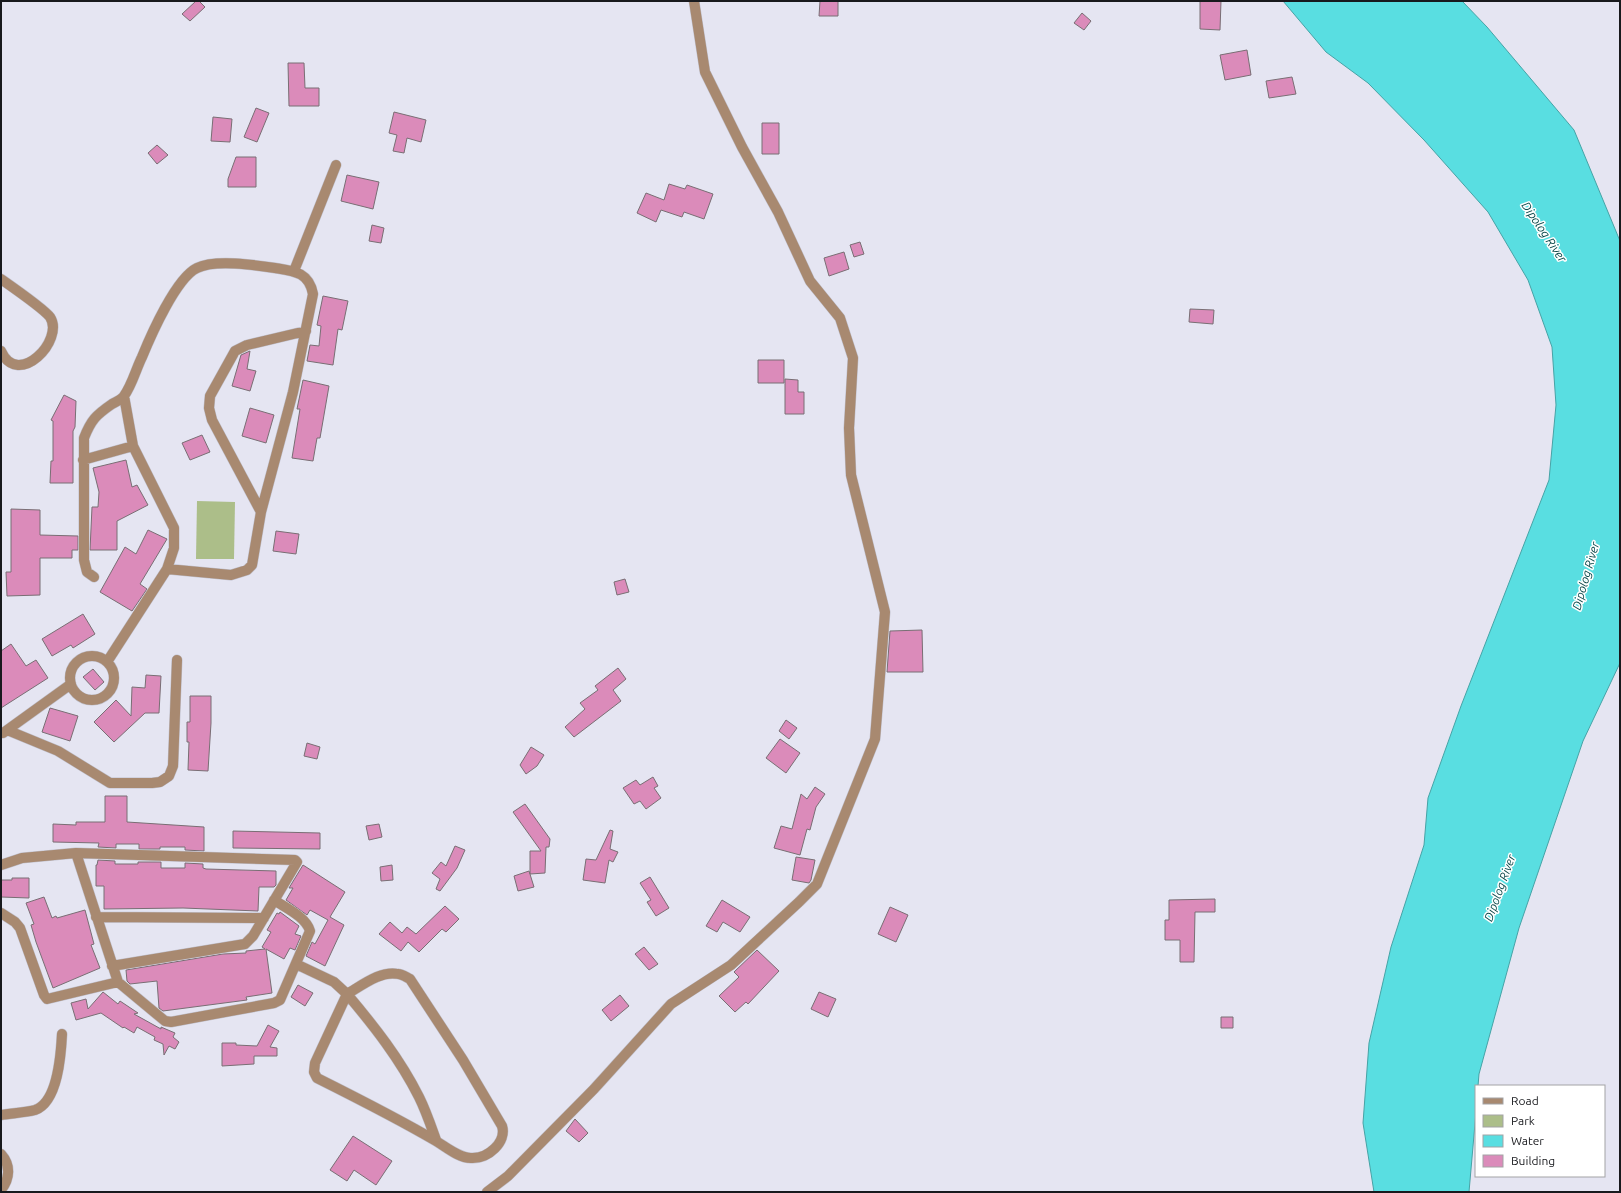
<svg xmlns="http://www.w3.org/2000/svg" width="1621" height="1193" viewBox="0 0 1621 1193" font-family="Ubuntu,sans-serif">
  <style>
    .green { fill: #acbe89 }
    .water { fill: #59dee1; stroke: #46a3a6 }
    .building { fill: #db8bba; stroke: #796e74 }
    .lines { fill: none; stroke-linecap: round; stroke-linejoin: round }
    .minor-casing { stroke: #c0c0cc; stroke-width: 11 }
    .minor { stroke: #a88970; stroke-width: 10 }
    .labels { text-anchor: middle; stroke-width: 3; stroke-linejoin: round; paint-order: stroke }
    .water-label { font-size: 12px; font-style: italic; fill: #0a4849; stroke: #fff }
  </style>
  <rect width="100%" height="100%" fill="#e5e5f2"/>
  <path class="green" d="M 197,501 L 235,502 L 234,559 L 196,559 Z"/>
  <path class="water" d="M 1283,1 L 1462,1 L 1487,27 L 1574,130 L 1620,241 L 1620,663 L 1583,741 L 1519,928 L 1479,1074 L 1478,1086 L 1476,1086 L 1476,1112 L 1469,1192 L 1374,1192 L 1363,1123 L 1369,1043 L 1391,947 L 1424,845 L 1428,798 L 1461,706 L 1549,480 L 1556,405 L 1552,347 L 1528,280 L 1488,212 L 1424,140 L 1368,83 L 1326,52 Z"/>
  <path class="building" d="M 196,1 L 199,1 L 205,7 L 190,21 L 182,14 Z
    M 820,1 L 838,1 L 838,16 L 819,16 Z
    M 1200,1 L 1221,1 L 1220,30 L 1200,29 Z
    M 1082,13 L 1091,21 L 1084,30 L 1074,23 Z
    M 1247,50 L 1251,75 L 1225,80 L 1220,55 Z
    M 288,63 L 304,63 L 305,88 L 319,88 L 319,106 L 289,106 Z
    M 1292,77 L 1296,94 L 1269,98 L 1266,81 Z
    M 256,108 L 269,113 L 257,142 L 244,137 Z
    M 394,112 L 426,120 L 421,142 L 407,138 L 404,153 L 393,151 L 397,135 L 389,133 Z
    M 213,117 L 232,119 L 230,142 L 211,141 Z
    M 762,123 L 779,123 L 779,154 L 762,154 Z
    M 157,145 L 168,155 L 157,164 L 148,153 Z
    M 236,157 L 256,157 L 256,187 L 228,187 L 228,179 Z
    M 347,175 L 379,182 L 373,209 L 341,201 Z
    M 669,184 L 685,189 L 687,185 L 713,194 L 704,219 L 684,212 L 682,217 L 661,210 L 656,222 L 637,213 L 646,193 L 664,200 Z
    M 372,225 L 384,228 L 381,243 L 369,241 Z
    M 860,242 L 864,254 L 854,257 L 850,245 Z
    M 844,252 L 849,269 L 829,276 L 824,258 Z
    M 323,296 L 348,301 L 342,330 L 338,329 L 333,365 L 307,361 L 310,345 L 319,346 L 321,326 L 317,325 Z
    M 1190,309 L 1214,310 L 1213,324 L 1189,322 Z
    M 250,351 L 247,369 L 256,371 L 250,391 L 232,386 L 241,355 Z
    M 758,360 L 784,360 L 784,383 L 758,383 Z
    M 785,379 L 798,380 L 798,392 L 804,392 L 804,414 L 785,414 Z
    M 303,380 L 329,386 L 320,438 L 317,438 L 313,461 L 292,458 L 300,409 L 297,409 Z
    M 64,395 L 76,401 L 75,427 L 73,431 L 73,483 L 50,483 L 51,461 L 53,461 L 53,421 L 51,420 Z
    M 250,408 L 274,415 L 266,443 L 242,436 Z
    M 202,435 L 210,452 L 190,460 L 182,443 Z
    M 126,460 L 132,487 L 137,485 L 148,505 L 117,521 L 117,550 L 90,550 L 92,507 L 98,507 L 99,492 L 93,468 Z
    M 11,509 L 40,510 L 40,535 L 78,536 L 78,550 L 72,550 L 72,558 L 40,558 L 40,595 L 7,596 L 6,572 L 11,572 Z
    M 148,530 L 167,539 L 140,584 L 147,589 L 132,611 L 100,592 L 125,547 L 136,554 Z
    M 276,531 L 299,534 L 296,554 L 273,551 Z
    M 625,579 L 629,592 L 617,595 L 614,582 Z
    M 83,614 L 95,634 L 73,648 L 71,645 L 52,656 L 42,639 Z
    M 922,630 L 923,672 L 887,672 L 890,631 Z
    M 11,644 L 26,666 L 36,660 L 48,678 L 1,708 L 1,651 Z
    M 618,668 L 626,679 L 613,690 L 621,701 L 574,737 L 565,727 L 585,709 L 580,703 L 598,690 L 595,686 Z
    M 93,669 L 104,682 L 95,690 L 83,677 Z
    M 146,675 L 161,676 L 159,713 L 145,713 L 114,742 L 94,722 L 116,700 L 131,716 L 132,687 L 145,688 Z
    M 190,696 L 211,696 L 211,723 L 208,771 L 188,770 L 189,742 L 187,742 L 187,722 L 190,722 Z
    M 50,708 L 78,716 L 70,741 L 42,732 Z
    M 786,720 L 797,728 L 789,739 L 779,731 Z
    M 780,739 L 800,753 L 786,773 L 766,758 Z
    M 307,743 L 320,747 L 317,759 L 304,756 Z
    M 531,747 L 544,755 L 537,766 L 526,774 L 520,765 Z
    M 653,777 L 658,786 L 654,788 L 661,798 L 646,809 L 640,801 L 634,804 L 623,788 L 636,780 L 640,785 Z
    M 815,787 L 825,794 L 816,807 L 810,830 L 807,829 L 800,855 L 774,848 L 781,826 L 792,829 L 801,794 L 807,799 Z
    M 105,796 L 127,796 L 127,822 L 204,827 L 204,851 L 185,850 L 185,847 L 160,847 L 160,849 L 139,849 L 139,844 L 116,844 L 116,848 L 98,847 L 99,843 L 53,842 L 53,824 L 76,825 L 76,822 L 105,822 Z
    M 525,804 L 550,839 L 549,847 L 546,847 L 545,873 L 530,874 L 530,851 L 541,851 L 513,812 Z
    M 379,824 L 382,837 L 369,840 L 366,826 Z
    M 610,830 L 613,831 L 610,849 L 618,852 L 613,862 L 609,860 L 605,883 L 583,880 L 586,859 L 596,860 Z
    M 233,831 L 320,833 L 320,849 L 233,848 Z
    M 455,846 L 465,850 L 457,868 L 440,891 L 436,889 L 440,879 L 432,873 L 441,862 L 446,866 Z
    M 796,857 L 815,860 L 811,880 L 809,883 L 792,880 Z
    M 98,860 L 115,861 L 115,864 L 138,864 L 138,862 L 161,862 L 161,868 L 185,868 L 185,863 L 203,864 L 203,868 L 206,869 L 276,871 L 276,885 L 274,887 L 259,887 L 258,911 L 183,908 L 104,909 L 104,886 L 96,886 L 96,865 L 97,865 Z
    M 303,865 L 345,892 L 330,917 L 344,925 L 325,966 L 306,956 L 312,942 L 315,944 L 328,920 L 310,910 L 307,915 L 286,900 L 293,888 L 289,888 Z
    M 392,865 L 393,880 L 381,881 L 380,867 Z
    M 529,871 L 534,887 L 518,891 L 514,876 Z
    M 650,877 L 669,908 L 656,916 L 647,902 L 651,900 L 640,883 Z
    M 12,878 L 29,878 L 29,898 L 1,897 L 1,880 L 12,880 Z
    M 44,897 L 52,918 L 56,916 L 57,918 L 85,910 L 94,944 L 91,945 L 100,968 L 53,988 L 36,942 L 31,925 L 34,924 L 26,903 Z
    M 1215,899 L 1215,912 L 1195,912 L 1194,962 L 1180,962 L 1180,940 L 1165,940 L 1165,920 L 1169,920 L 1169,900 Z
    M 722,900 L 750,917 L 740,932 L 723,922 L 717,932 L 706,926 Z
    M 445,906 L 459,919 L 446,932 L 442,929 L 419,952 L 408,942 L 401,951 L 379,934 L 390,922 L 402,933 L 407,927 L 416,934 Z
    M 890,907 L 908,915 L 896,942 L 878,934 Z
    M 280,912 L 299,926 L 295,934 L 301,936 L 295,950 L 290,948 L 284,959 L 266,949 L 272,993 L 246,997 L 247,1000 L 163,1011 L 159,1008 L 157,981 L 130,984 L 127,981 L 126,970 L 223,954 L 246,953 L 246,951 L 265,949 L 262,947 L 271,932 L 267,930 L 277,913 L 279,914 Z
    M 644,947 L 658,964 L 649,970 L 635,954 Z
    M 757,950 L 779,971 L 748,1004 L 746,1002 L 735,1012 L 719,996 L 739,977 L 734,972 Z
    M 298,985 L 313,993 L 305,1006 L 291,997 Z
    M 103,992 L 118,1004 L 120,1001 L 138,1013 L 134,1014 L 161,1029 L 161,1027 L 175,1033 L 173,1037 L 179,1042 L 175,1049 L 169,1046 L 164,1055 L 163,1044 L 154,1040 L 155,1037 L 137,1027 L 134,1033 L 124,1027 L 123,1028 L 101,1013 L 76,1020 L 71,1003 L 86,999 L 88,1009 Z
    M 819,992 L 836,999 L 828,1017 L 811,1009 Z
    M 620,995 L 629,1006 L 611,1021 L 602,1010 Z
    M 1221,1017 L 1233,1017 L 1233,1028 L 1221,1028 Z
    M 268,1025 L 279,1031 L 270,1047 L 277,1048 L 277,1056 L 254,1056 L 254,1064 L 222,1066 L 222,1043 L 236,1043 L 236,1045 L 257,1046 Z
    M 575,1119 L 588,1133 L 579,1142 L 566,1131 Z
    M 353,1136 L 392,1161 L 376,1185 L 354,1170 L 347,1181 L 330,1170 Z"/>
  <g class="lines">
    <g class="minor-casing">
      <path id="minor" d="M 294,271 L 336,165
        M 1,279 C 11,286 44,309 50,317 C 65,340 18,389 1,351
        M 83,460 L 133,446
        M 261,512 L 212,420 L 209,408 L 210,396 L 235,351 L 247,345 L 306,331
        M 94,577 L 87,572 L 84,560 L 84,438 C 91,420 96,415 112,404 C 116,402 122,399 124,396 C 132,385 136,369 142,357 C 151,335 176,278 197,268 C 215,259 255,265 275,268 C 294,271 309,272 313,294 L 293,392 L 261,512 L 252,565 L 247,570 L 231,575 L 167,569
        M70 678a22 22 0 1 1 44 0a22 22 0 1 1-44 0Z
        M 107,662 L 167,569 L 174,548 L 174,528 L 133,446 L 124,396
        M 7,730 L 58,751 L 110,783 L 152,783 L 160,782 L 169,776 L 173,766 L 177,660
        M 3,733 L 71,684
        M 76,853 L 118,982 L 165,1021 L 171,1022 L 274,1003 L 280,1000 L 310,931 C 306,917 286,908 274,900
        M 1,865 L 22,858 L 76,853 L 295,860 L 297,862 L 253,936 L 245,944 L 112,966
        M 1,913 L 15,922 L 20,928 L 44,995 L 47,999 L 118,982
        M 96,917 L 264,918
        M 296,964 L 334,982 L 347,994 L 315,1063 L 314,1072 L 317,1078 C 357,1098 397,1118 436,1141 C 446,1147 459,1158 471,1158 C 488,1159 507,1142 502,1126 L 463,1060 L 410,979 C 406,977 402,974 398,974 C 381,970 361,986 347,994 C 374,1026 400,1059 419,1097 C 426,1111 431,1126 436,1140
        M 1,1115 C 12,1113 24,1113 35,1110 C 58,1102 61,1054 62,1034
        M 1,1154 C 11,1165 10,1179 1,1190
        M 487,1192 L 508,1176 L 594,1089 L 671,1004 L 731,965 L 799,902 L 817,884 L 875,739 L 885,612 L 851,475 L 849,428 L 853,358 L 840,318 L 810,281 L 778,212 L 742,147 L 705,72 L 694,1"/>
    </g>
    <use href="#minor" class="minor"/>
  </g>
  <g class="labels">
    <g class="water-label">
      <text transform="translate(1544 232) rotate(56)" y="4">Dipolog River</text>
      <text transform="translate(1586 576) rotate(-74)" y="4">Dipolog River</text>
      <text transform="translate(1500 888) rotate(-70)" y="4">Dipolog River</text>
    </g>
  </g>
  <rect width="1621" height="1193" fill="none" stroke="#18191d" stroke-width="4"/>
  <rect x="1475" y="1085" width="130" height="92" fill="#ffffff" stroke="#a3a3a5"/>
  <rect x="1483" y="1098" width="20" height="6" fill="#a88970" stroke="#a3a3a5"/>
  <text x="1511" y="1105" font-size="12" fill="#18191d">Road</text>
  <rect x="1483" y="1115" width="20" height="12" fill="#acbe89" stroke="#a3a3a5"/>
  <text x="1511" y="1125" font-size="12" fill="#18191d">Park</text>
  <rect x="1483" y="1135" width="20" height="12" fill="#59dee1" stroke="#a3a3a5"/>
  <text x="1511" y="1145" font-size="12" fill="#18191d">Water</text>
  <rect x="1483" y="1155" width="20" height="12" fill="#db8bba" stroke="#a3a3a5"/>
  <text x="1511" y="1165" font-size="12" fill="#18191d">Building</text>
</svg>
